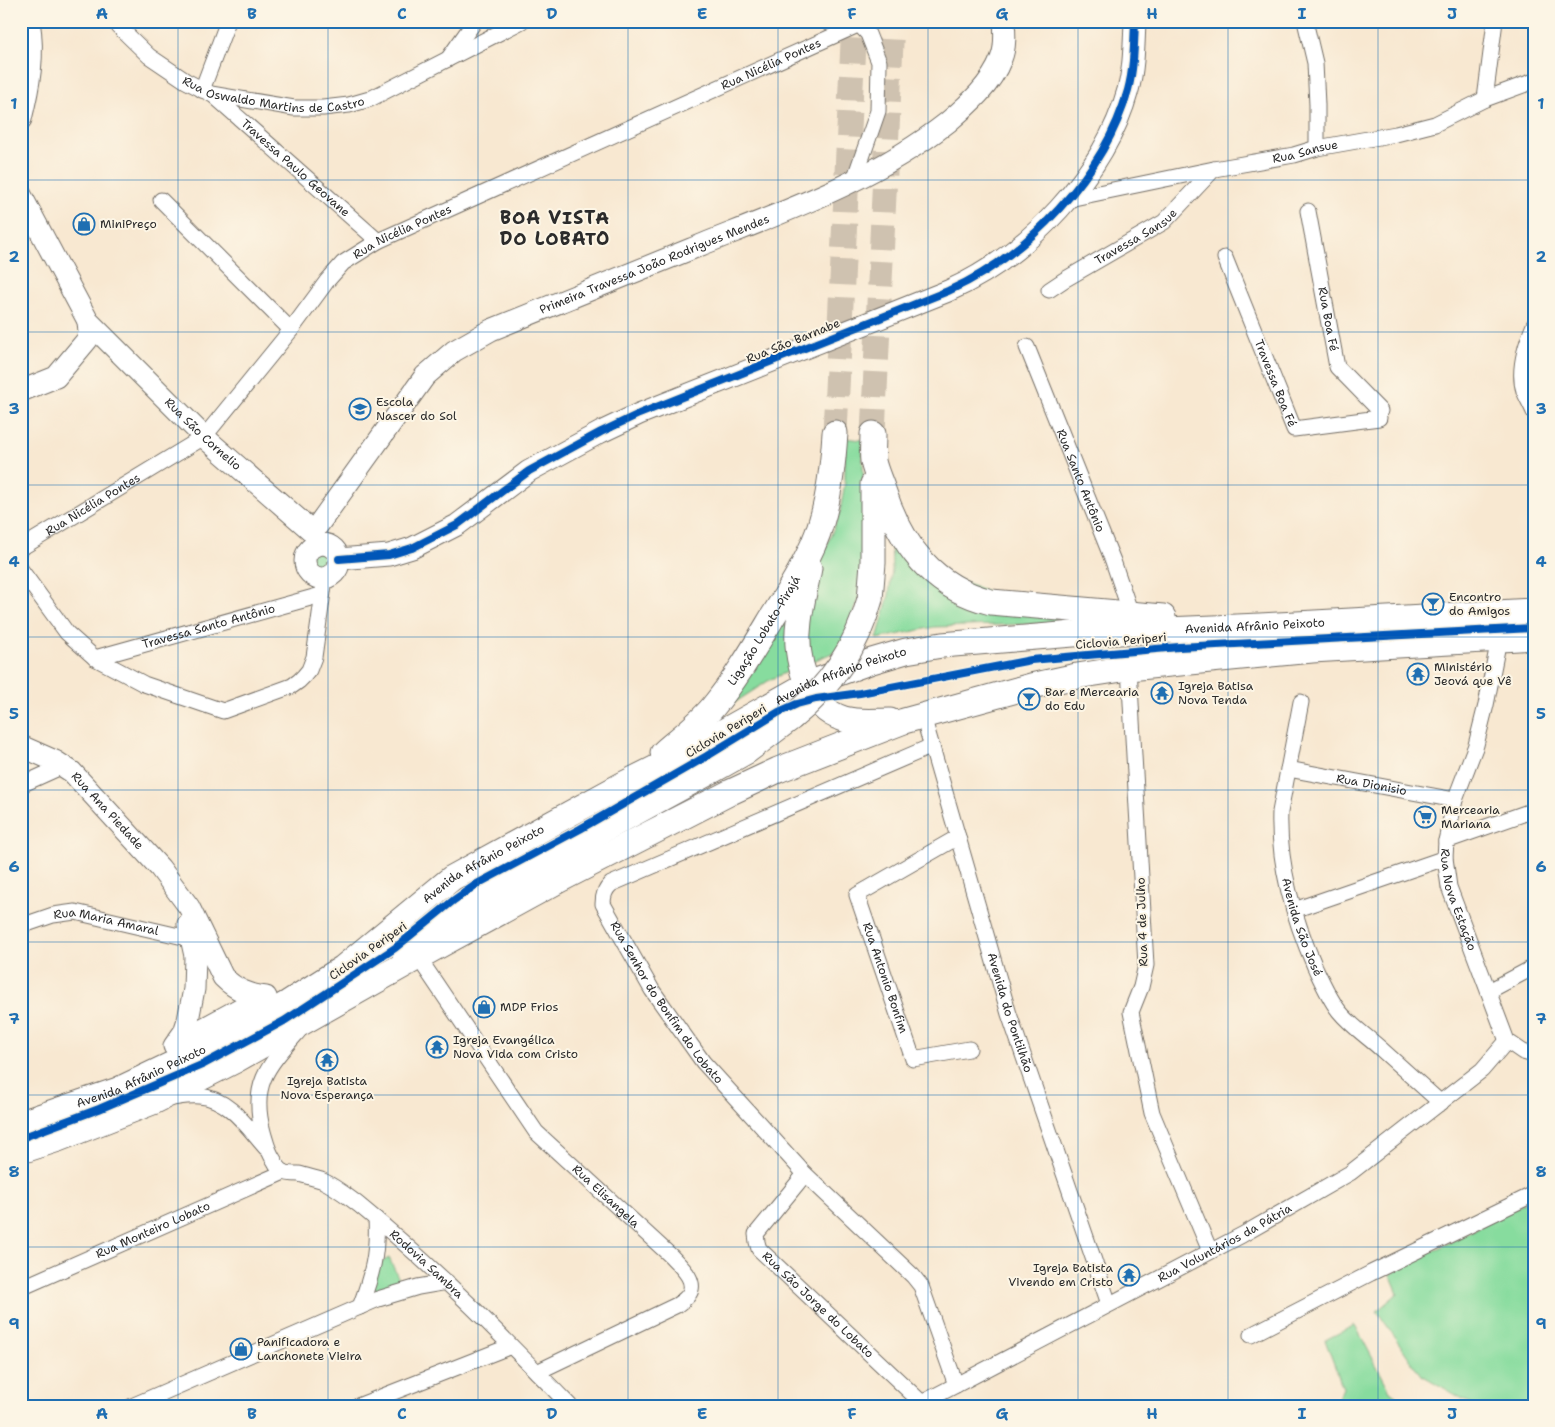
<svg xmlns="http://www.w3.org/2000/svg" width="1555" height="1427" viewBox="0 0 1555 1427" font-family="'Shantell Sans',sans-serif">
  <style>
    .green { fill: #87dc9e; stroke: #598464 }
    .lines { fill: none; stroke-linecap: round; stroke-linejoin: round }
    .primary-tunnel { stroke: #cfc2b0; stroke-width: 25; stroke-dasharray: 25 12; stroke-linecap: butt }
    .street-casing { stroke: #736d65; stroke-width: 17 }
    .secondary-casing { stroke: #736d65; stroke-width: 23 }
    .primary-casing { stroke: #736d65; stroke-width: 27 }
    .street { stroke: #fff; stroke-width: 15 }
    .secondary { stroke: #fff; stroke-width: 21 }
    .primary { stroke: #fff; stroke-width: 25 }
    .primary-bridge-casing { stroke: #736d65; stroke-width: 27; stroke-linecap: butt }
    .primary-bridge { stroke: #fff; stroke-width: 25 }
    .cycleway-casing { stroke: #fcf5e5; stroke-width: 11 }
    .cycleway { stroke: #0057b8; stroke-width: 8 }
    .grid { fill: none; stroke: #1f6fb2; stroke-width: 1; stroke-opacity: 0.55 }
    .labels { text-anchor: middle; stroke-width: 4; stroke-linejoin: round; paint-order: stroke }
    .street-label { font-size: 12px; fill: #2b2b2b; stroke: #fcf5e5 }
    .poi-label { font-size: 12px; fill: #2b2b2b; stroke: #fcf5e5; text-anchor: start }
    .district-label { font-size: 18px; font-weight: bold; letter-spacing: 1px; fill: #2b2b2b; stroke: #fcf5e5 }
    .neatline { fill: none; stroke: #1f6fb2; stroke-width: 2 }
    .grid-label { font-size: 16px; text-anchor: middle; font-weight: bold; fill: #1f6fb2 }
  </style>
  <rect width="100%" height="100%" fill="#fcf5e5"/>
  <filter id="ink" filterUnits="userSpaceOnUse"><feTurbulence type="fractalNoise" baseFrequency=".02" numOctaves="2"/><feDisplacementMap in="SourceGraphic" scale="10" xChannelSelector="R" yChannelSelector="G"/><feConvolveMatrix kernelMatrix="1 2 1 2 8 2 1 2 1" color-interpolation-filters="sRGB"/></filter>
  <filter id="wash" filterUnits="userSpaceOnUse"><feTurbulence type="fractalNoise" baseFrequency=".0096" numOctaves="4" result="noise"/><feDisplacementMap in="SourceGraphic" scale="20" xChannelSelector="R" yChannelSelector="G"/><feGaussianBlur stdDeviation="1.12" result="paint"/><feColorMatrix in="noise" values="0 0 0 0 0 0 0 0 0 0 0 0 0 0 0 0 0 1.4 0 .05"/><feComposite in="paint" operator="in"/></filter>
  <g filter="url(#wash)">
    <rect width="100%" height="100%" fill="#f8e8d1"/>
    <path class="green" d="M 845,438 L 862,440 L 864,492 L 860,596 L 839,650 L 771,679 L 731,705 L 807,583 L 826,548 L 840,512 L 845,482 Z
      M 891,538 L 905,559 L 1061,620 L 1062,623 L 934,627 L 877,639 L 889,595 L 892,569 Z
      M309 561a13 13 0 1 1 26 0a13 13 0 1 1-26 0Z
      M 1532,1199 L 1534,1200 L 1534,1406 L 1475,1406 L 1420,1374 L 1377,1311 L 1398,1293 L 1390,1274 Z
      M 389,1258 L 401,1283 L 379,1294 L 372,1286 L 378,1264 Z
      M 1355,1325 L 1390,1391 L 1411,1406 L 1335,1406 L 1343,1388 L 1325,1340 Z"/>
  </g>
  <g filter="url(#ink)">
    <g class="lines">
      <path class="primary-tunnel" d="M 835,433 L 854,21
        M 873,434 L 892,21"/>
      <g class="street-casing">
        <g id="street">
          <path id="s1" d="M 113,21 L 149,56 L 186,81 L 211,94 L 294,108 L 323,108 L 349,105 L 370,99 L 522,21"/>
          <path d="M 1305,21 L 1315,63 L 1317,105 L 1317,148"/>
          <path d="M 448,59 L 475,21"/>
          <path d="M 202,90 L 228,21"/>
          <path id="s2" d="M 213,95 L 378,241"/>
          <path d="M 1485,99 L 1495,21"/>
          <path d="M 854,180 L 878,111 L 879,62 L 868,34 L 856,21"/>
          <path id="s3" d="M 1069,199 L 1214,169 L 1294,155 L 1317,148 L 1396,134 L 1435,124 L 1485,99 L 1534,81"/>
          <path d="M 161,200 L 291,330"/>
          <path id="s4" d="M 1308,211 L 1337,367 L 1380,411"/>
          <path id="s5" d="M 1225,258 L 1294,429 L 1379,418"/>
          <path id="s6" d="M 1049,290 L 1064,280 L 1164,222 L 1214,169"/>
          <path d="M 1534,325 C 1526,344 1517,370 1524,391 C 1527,398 1531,405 1534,412"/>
          <path id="s7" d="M 1027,347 L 1113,561 L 1131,614"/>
          <path id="s8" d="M 21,548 L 204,437 L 291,330 L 327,281 L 343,263 L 378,241 L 860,24"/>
          <path d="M 21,570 L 67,633 L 95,658 L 144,684 L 223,711 L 292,686 L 299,681 L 304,676 L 309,670 L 314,657 L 325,578"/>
          <path id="s9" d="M 1499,639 L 1486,705 L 1476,745 L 1455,800 L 1446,841 L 1445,858 L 1449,887 L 1507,1041 L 1523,1052 L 1534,1055"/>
          <path id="s10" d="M 95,658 L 321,595"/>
          <path d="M 1129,668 L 1146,965 L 1141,987 L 1131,1012 L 1152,1113 L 1210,1251"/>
          <path id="s11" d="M 1301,702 L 1280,812 C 1278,865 1294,919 1315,967 C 1322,982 1329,998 1339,1011 C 1351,1026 1367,1036 1381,1049 C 1401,1067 1421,1085 1441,1103"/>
          <path id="s12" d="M 923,716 L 1009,1014 L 1109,1304"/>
          <path id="s13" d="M 932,746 L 611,884 C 605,890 603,895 603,904 L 652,990 L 703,1062 L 805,1174 L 913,1276 L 921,1286 L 956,1385"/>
          <path id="s14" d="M 1288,769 L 1455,800"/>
          <path d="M 21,785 L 63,766"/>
          <path id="s15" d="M 958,837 L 857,895 L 913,1059 L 969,1049"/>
          <path d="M 1446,841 L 1534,810"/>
          <path d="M 1294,910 L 1445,858"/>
          <path id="s16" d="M 21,926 L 53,915 L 75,912 L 192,939"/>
          <path id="s17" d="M 418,957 L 536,1132 L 671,1256 C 679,1265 698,1280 689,1294 C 687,1298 681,1302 677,1305 L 537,1372"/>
          <path d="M 1489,991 L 1534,967"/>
          <path id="s18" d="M 298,1032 C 268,1066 250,1084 263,1132 C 266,1142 268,1152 274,1160 C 276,1164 280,1170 284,1172 C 287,1174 294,1174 299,1174 C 306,1176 314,1178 321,1180 C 335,1186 347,1196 359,1205 C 434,1266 502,1336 570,1406"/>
          <path d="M 172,1098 C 180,1097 190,1095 199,1096 C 229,1098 248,1128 266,1148"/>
          <path id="s19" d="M 805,1174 L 756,1234 L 757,1242 L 759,1249 L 922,1403"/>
          <path id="s20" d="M 21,1288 L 284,1172"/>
          <path d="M 360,1307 C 372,1275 378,1253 376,1219"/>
          <path d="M 1251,1335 L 1371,1273 L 1534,1194"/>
          <path d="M 132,1406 L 378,1299 L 418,1287 L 447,1282"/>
          <path d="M 358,1406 L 511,1346"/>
          <path id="s21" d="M 916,1406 L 1242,1235 L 1350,1173 L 1482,1070 L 1507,1041"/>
        </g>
      </g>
      <g class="secondary-casing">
        <g id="secondary">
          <path d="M 21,119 C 29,87 35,55 29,21"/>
          <path id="s22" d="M 21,195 L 88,321 L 204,437 L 313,532 L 318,545"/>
          <path d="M 21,391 L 56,377 L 87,340 L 89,333 L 88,321"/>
          <path id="s23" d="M 313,532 L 425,376 L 454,351 L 491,330 C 558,303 625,276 691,249 C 780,213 872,182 948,122 C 969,104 991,85 1001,59 C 1006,47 1005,33 1004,21"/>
          <circle cx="322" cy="561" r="17"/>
          <path d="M 339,559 L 389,555 L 412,548 L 457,525 L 529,471 L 601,432 L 639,414 L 948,291 C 1027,256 1105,174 1128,90 C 1134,68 1134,44 1135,21"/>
          <path id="s24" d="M 21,746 L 55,761 L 72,772 L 160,868 L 189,907 L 223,977 C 236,990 249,995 266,997"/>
          <path d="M 174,1046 L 184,1032 L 188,1020 L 194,989 L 195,956 L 188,924"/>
        </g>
      </g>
      <g class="primary-casing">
        <g id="primary">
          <path d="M 873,434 C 873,443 872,453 873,461 C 875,471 880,481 883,490 C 901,545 933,588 991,602 L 1163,617"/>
          <path d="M 809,568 C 806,585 801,603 799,621 C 794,656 806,708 844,719 C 858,723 875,721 890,721"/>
          <path d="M 870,599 L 873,563 L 873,484"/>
          <path id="s25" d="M 663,753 C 680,738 699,724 713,707 C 736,679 754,648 772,618 C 789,591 813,553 821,523 C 830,494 833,464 835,433"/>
          <path d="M 405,952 L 439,923 L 472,901 L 717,768 L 747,751 L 791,718"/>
          <path d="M 179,1044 L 262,999"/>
          <path id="s26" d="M 21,1123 L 118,1090 L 225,1039 L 288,1003 L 343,968 L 452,878 L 622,785 L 680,756 L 808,684 L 872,661 L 906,651 L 942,645 L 1073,634 L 1260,626 L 1534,611"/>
          <path d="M 21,1151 L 58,1139 L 155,1101 L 234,1061 L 418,957 L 561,879 L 731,792 L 778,770 L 904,721 L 1031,686 L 1077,676 L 1129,668 L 1312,650 L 1534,637"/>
        </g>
      </g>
      <use href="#street" class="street"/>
      <use href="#secondary" class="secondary"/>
      <use href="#primary" class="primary"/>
      <g class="primary-bridge-casing">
        <path id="primary-bridge" d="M 791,718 C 830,687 857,647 870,599"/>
      </g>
      <use href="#primary-bridge" class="primary-bridge"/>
      <g class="cycleway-casing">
        <path id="cycleway" d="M 339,559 L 389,555 L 412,548 L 457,525 L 529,471 L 601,432 L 639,414 L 948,291 C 1027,256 1105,174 1128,90 C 1134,68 1134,44 1135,21
          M 21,1138 L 99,1109 L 204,1064 L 284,1021 L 395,948 L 454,900 L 477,884 L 580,829 L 707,756 L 779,712 L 797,704 L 816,699 L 860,693 L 1031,660 L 1179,647 L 1534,628"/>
      </g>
      <use href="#cycleway" class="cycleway"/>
    </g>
  </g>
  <path class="grid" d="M 178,21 L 178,1406M 328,21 L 328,1406M 478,21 L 478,1406M 628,21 L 628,1406M 778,21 L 778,1406M 928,21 L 928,1406M 1078,21 L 1078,1406M 1228,21 L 1228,1406M 1378,21 L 1378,1406M 21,180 L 1534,180M 21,332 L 1534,332M 21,485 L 1534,485M 21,637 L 1534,637M 21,790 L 1534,790M 21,942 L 1534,942M 21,1095 L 1534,1095M 21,1247 L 1534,1247"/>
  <defs>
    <g id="shop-ring" transform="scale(1.125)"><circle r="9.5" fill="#fcf5e5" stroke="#1f6fb2" stroke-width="1.5"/><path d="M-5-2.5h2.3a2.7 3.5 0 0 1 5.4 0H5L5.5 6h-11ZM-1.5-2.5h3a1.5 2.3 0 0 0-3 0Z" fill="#1f6fb2"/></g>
    <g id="school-ring" transform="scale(1.125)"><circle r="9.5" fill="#fcf5e5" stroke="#1f6fb2" stroke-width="1.5"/><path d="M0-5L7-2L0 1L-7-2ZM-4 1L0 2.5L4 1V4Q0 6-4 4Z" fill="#1f6fb2"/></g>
    <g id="bar-ring" transform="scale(1.125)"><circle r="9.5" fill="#fcf5e5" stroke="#1f6fb2" stroke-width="1.5"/><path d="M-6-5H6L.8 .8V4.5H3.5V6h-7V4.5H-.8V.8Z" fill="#1f6fb2"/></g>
    <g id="temple-ring" transform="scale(1.125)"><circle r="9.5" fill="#fcf5e5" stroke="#1f6fb2" stroke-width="1.5"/><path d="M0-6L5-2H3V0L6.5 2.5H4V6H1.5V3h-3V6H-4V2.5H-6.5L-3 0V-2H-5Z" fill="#1f6fb2"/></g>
    <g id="supermarket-ring" transform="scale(1.125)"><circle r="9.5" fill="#fcf5e5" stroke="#1f6fb2" stroke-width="1.5"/><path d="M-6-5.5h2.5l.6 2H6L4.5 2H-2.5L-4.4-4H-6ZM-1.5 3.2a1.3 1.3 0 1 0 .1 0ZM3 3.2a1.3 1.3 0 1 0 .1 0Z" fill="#1f6fb2"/></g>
  </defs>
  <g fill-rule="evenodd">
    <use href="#shop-ring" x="84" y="224"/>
    <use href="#school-ring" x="360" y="409"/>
    <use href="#bar-ring" x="1433" y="604"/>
    <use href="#temple-ring" x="1418" y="674"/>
    <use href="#temple-ring" x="1162" y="693"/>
    <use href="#bar-ring" x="1029" y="699"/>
    <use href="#supermarket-ring" x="1425" y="817"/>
    <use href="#shop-ring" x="484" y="1007"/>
    <use href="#temple-ring" x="437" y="1047"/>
    <use href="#temple-ring" x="327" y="1060"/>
    <use href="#temple-ring" x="1129" y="1275"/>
    <use href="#shop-ring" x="241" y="1349"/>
  </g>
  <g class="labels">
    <g class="street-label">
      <text dy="4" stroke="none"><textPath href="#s8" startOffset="909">Rua Nicélia Pontes</textPath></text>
      <text dy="4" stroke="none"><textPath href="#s1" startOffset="185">Rua Oswaldo Martins de Castro</textPath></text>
      <text dy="4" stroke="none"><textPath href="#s3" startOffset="241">Rua Sansue</textPath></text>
      <text dy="4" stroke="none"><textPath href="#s2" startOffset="110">Travessa Paulo Geovane</textPath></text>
      <text dy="4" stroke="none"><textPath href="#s8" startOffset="504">Rua Nicélia Pontes</textPath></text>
      <text dy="4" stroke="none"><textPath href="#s6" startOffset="102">Travessa Sansue</textPath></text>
      <text dy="4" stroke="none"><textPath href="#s23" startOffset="449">Primeira Travessa João Rodrigues Mendes</textPath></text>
      <text dy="4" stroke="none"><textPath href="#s4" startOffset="110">Rua Boa Fé</textPath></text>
      <text transform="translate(793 341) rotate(-22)" y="4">Rua São Barnabe</text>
      <text dy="4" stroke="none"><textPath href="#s5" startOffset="135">Travessa Boa Fé</textPath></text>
      <text dy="4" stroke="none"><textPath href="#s22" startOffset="304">Rua São Cornelio</textPath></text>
      <text dy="4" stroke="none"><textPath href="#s7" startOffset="144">Rua Santo Antônio</textPath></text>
      <text dy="4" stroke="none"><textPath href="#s8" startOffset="84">Rua Nicélia Pontes</textPath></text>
      <text dy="4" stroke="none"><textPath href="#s26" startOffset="1359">Avenida Afrânio Peixoto</textPath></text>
      <text dy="4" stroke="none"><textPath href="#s10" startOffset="118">Travessa Santo Antônio</textPath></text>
      <text dy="4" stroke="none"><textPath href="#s25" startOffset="160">Ligação Lobato-Pirajá</textPath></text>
      <text transform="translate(1121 641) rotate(-5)" y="4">Ciclovia Periperi</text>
      <text dy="4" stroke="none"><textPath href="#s26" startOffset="939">Avenida Afrânio Peixoto</textPath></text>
      <text transform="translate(726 731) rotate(-31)" y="4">Ciclovia Periperi</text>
      <text dy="4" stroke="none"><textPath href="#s14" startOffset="85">Rua Dionisio</textPath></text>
      <text dy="4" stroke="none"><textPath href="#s24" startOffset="110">Rua Ana Piedade</textPath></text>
      <text dy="4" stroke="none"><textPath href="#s26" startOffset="534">Avenida Afrânio Peixoto</textPath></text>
      <text dy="4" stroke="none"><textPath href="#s9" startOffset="270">Rua Nova Estação</textPath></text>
      <text transform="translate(1142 922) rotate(-92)" y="4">Rua 4 de Julho</text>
      <text dy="4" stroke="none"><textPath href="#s16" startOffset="88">Rua Maria Amaral</textPath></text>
      <text dy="4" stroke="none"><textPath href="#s11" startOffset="230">Avenida São José</textPath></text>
      <text transform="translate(368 951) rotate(-35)" y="4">Ciclovia Periperi</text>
      <text dy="4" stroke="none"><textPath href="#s15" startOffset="204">Rua Antonio Bonfim</textPath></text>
      <text dy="4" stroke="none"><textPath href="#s13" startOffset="489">Rua Senhor do Bonfim do Lobato</textPath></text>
      <text dy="4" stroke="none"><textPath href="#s12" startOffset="309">Avenida do Pontilhão</textPath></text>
      <text dy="4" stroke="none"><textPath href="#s26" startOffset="129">Avenida Afrânio Peixoto</textPath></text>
      <text dy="4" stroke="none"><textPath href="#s17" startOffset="306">Rua Elisangela</textPath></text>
      <text dy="4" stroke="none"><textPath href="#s20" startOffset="144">Rua Monteiro Lobato</textPath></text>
      <text dy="4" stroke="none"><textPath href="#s21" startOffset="349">Rua Voluntários da Pátria</textPath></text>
      <text dy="4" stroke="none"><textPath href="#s18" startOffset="332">Rodovia Sambra</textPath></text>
      <text dy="4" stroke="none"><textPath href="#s19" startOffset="174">Rua São Jorge do Lobato</textPath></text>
    </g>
    <g class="poi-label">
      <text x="100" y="228">MiniPreço</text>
      <text x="376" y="406">Escola<tspan x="376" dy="14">Nascer do Sol</tspan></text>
      <text x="1449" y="601">Encontro<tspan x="1449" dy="14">do Amigos</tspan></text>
      <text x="1434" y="671">Ministério<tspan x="1434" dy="14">Jeová que Vê</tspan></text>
      <text x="1178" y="690">Igreja Batisa<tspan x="1178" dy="14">Nova Tenda</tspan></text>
      <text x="1045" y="696">Bar e Mercearia<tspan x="1045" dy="14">do Edu</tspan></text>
      <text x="1441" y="814">Mercearia<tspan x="1441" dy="14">Mariana</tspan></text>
      <text x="500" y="1011">MDP Frios</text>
      <text x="453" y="1044">Igreja Evangélica<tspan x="453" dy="14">Nova Vida com Cristo</tspan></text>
      <text x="327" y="1085" text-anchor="middle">Igreja Batista<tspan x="327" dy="14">Nova Esperança</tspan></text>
      <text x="1113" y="1272" text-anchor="end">Igreja Batista<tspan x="1113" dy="14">Vivendo em Cristo</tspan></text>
      <text x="257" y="1346">Panificadora e<tspan x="257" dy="14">Lanchonete Vieira</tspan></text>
    </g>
    <g class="district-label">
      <text x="555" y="224">BOA VISTA<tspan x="555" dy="21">DO LOBATO</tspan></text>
    </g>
  </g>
  <rect width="1555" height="1427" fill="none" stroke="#fcf5e5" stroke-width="55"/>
  <rect x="28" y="28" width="1500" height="1372" class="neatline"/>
  <g class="grid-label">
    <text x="102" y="19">A</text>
    <text x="252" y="19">B</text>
    <text x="402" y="19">C</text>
    <text x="552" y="19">D</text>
    <text x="702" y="19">E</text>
    <text x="852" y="19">F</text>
    <text x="1002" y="19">G</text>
    <text x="1152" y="19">H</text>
    <text x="1302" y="19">I</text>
    <text x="1452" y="19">J</text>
    <text x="14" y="109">1</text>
    <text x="1541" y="109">1</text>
    <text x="14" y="262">2</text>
    <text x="1541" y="262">2</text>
    <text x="14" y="414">3</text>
    <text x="1541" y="414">3</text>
    <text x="14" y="567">4</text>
    <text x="1541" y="567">4</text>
    <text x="14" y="719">5</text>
    <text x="1541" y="719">5</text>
    <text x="14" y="872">6</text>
    <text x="1541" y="872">6</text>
    <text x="14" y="1024">7</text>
    <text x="1541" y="1024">7</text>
    <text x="14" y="1177">8</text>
    <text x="1541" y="1177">8</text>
    <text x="14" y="1329">9</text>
    <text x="1541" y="1329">9</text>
    <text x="102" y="1419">A</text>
    <text x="252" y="1419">B</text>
    <text x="402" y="1419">C</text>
    <text x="552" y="1419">D</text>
    <text x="702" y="1419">E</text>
    <text x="852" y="1419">F</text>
    <text x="1002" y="1419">G</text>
    <text x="1152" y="1419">H</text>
    <text x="1302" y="1419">I</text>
    <text x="1452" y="1419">J</text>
  </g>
</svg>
